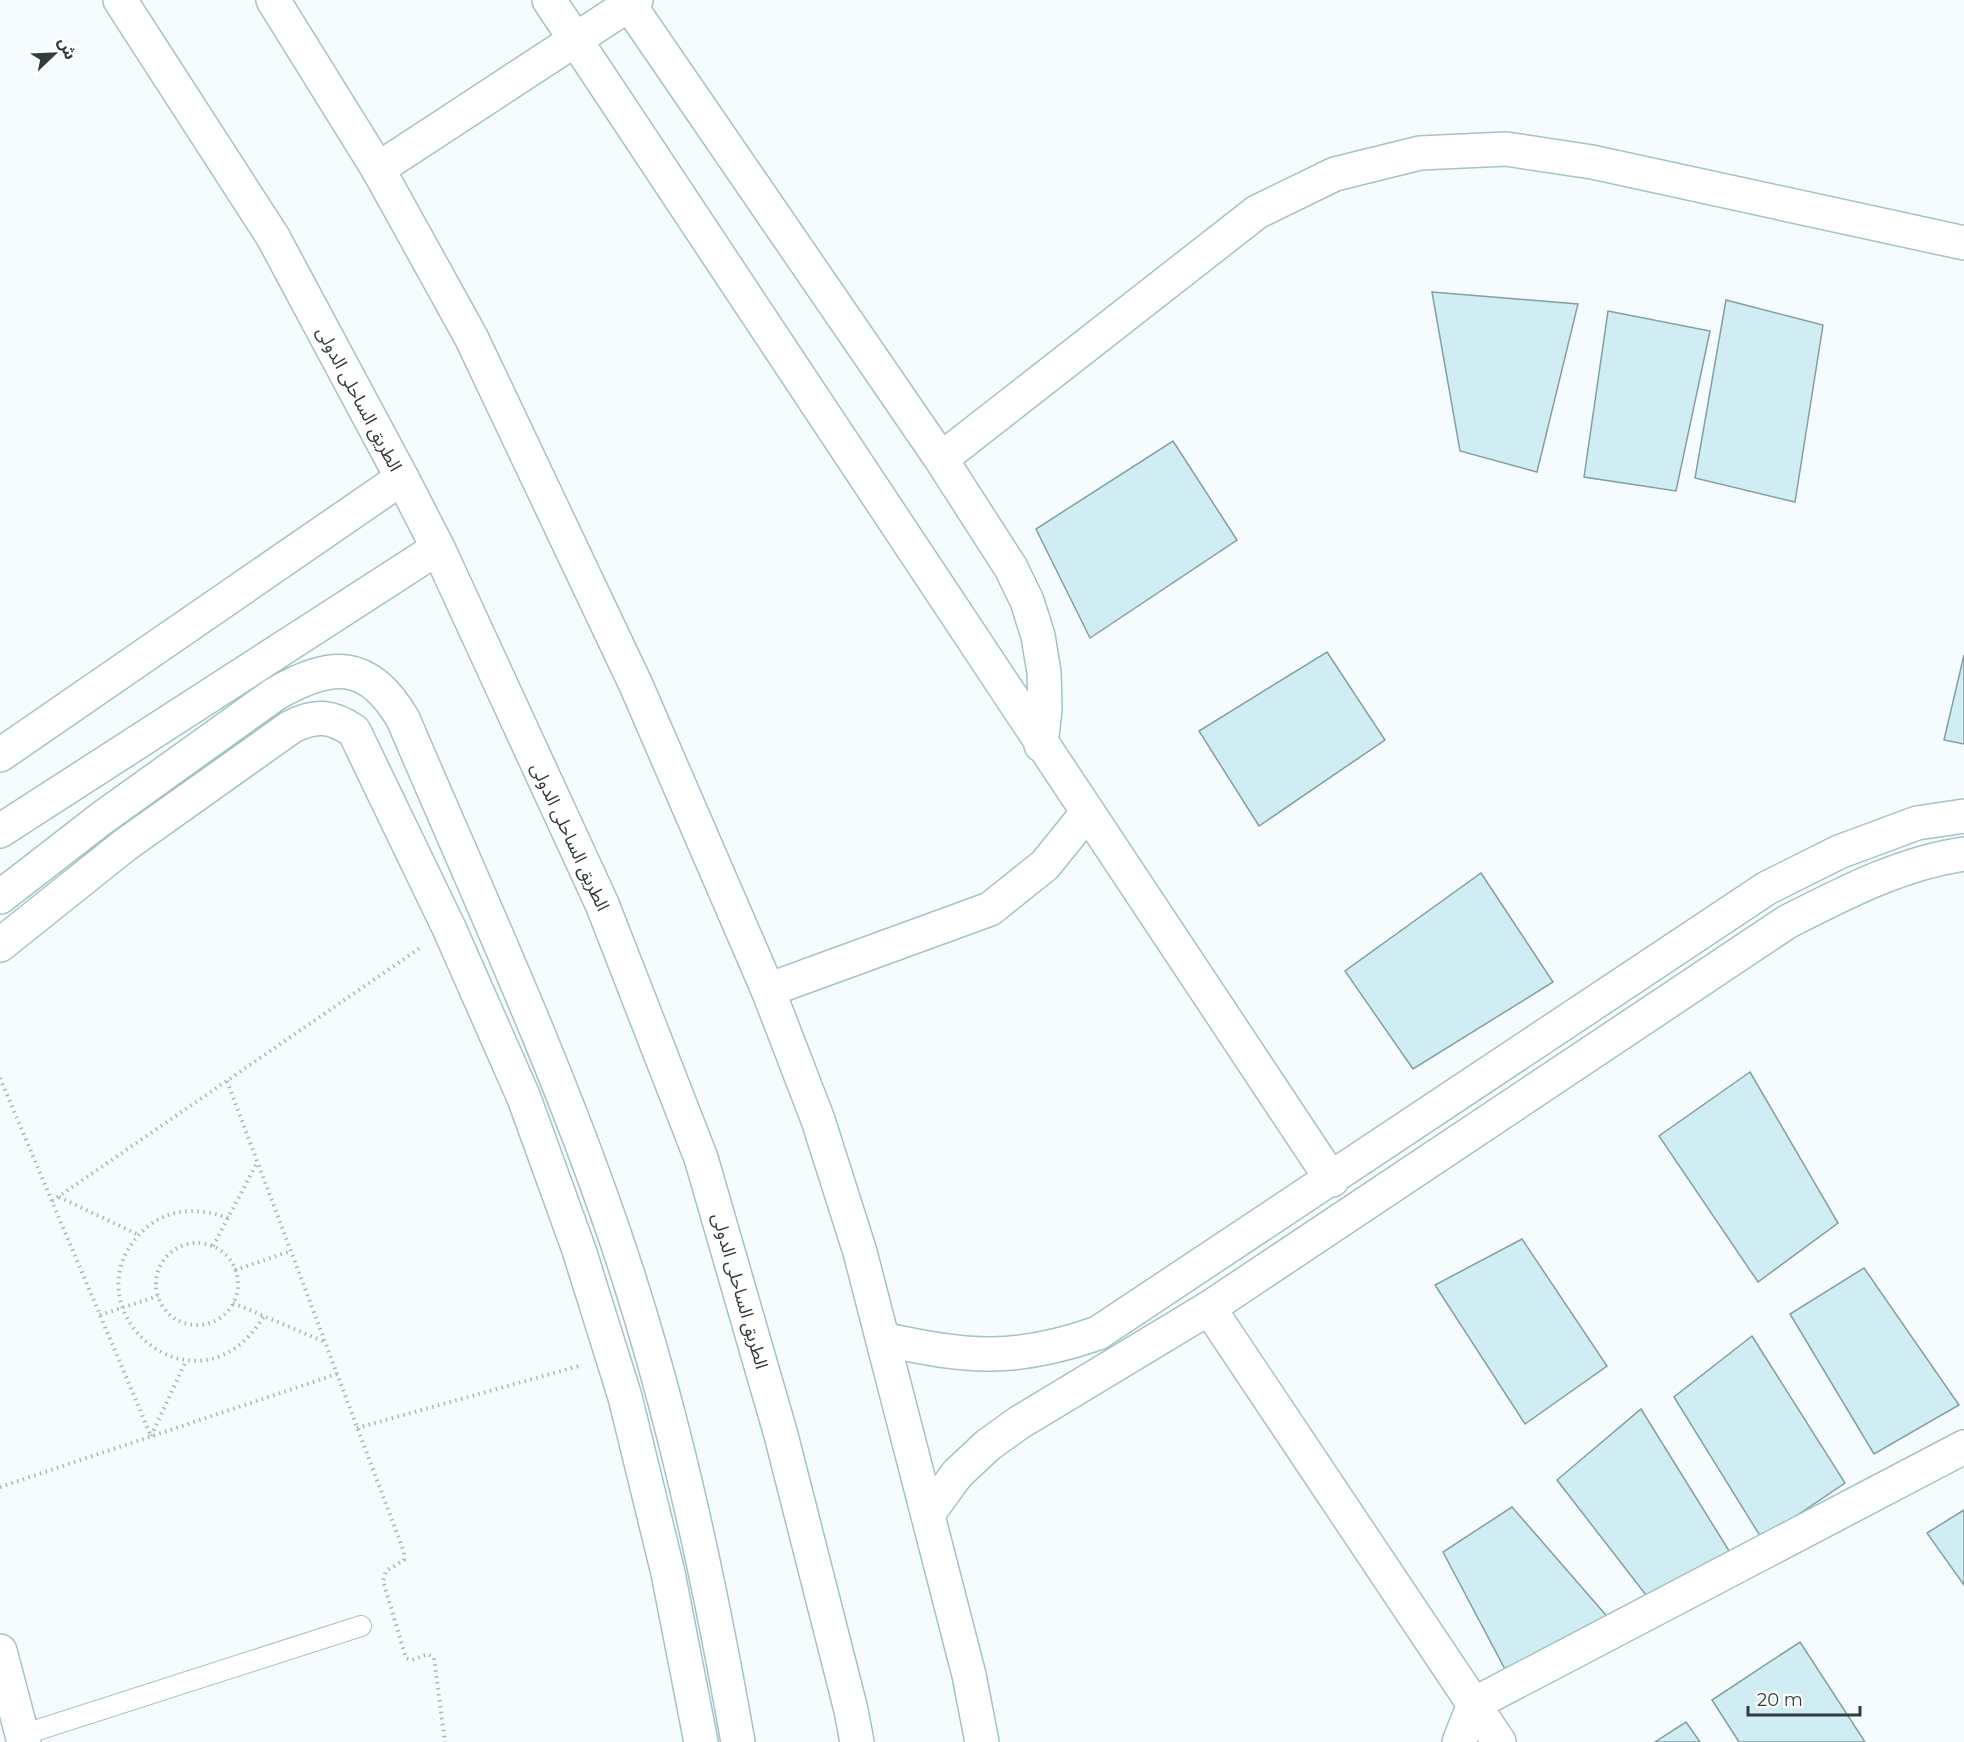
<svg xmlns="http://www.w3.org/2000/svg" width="1964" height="1742" viewBox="0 0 1964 1742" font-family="Montserrat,'Noto Sans Arabic',sans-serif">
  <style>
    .building { fill: #cfedf2; stroke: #839fa4; stroke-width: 1.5 }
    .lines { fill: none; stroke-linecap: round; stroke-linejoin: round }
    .lane-casing { stroke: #a5c2c7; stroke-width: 22 }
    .street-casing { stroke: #a5c2c7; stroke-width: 36 }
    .highway-casing { stroke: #a5c2c7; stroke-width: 36 }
    .path { stroke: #adb6b7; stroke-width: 4; stroke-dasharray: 1.5 4.5; stroke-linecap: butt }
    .lane { stroke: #fff; stroke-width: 20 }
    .street { stroke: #fff; stroke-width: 33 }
    .highway { stroke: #fff; stroke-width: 33 }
    .labels { text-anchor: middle; stroke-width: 5; stroke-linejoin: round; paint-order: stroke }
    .street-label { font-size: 18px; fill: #303c3e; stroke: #fff }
  </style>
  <rect width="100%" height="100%" fill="#f6fcfd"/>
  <path class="building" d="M 1432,292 L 1578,304 L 1537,472 L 1460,451 Z
    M 1726,300 L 1823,325 L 1795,502 L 1695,478 Z
    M 1608,311 L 1710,331 L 1676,491 L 1584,477 Z
    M 1173,441 L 1237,540 L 1090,638 L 1036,529 Z
    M 1327,652 L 1385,740 L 1259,826 L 1199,731 Z
    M 1964,655 L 1964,744 L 1944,740 Z
    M 1481,873 L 1553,982 L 1413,1069 L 1345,971 Z
    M 1750,1072 L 1838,1223 L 1758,1282 L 1659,1136 Z
    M 1522,1239 L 1607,1366 L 1525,1424 L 1435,1285 Z
    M 1864,1268 L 1959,1405 L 1874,1454 L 1790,1314 Z
    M 1752,1336 L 1845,1483 L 1762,1539 L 1674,1397 Z
    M 1641,1409 L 1731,1554 L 1646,1595 L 1557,1480 Z
    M 1512,1507 L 1618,1629 L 1506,1671 L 1443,1552 Z
    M 1964,1510 L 1964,1585 L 1927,1533 Z
    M 1800,1642 L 1865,1742 L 1739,1742 L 1712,1700 Z
    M 1686,1722 L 1700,1742 L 1655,1742 Z"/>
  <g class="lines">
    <g class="lane-casing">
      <path id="lane" d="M 22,1735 L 361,1626"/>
    </g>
    <g class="street-casing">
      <path id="street" d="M 549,0 L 1332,1180
        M 626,0 L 941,459 L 1011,568 L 1027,601 L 1038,636 L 1044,672 L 1045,709 L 1041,745
        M 378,169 L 636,0
        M 941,459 L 1257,212 L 1335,174 L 1420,153 L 1506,149 L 1592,162 L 1964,243
        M 0,755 L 402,478
        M 0,831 L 438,548
        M 0,897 L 102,818 L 275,694 C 331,662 368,659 403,719 C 476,890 555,1060 615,1236 C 671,1400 708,1572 738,1742
        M 0,945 L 125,845 L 291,727 C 315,714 332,716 354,731 L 449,928 L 524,1098 L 579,1250 L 625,1397 L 668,1573 L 701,1742
        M 768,990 L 990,909 L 1045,865 L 1087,813
        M 1209,1308 L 1499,1742
        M 883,1339 C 967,1358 1016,1362 1098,1333 L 1767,888 L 1839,852 L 1917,823 L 1964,816
        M 928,1514 L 957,1474 L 988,1445 L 1020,1422 L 1209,1308 L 1787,922 C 1844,893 1901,863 1964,854
        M 0,1651 L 24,1742
        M 1459,1742 L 1474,1704 L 1964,1447"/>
    </g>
    <g class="highway-casing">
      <path id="highway" d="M 120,0 L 273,237 L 402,478 L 438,548 L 602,904 L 701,1158 L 781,1435 L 851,1710 L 857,1742
        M 273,0 L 378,169 L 471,337 L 636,685 L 768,990 L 818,1120 L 860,1252 L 969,1675 L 982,1742"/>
    </g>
    <path class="path" d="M 0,1078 L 151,1436
      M 227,1081 L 404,1552 L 404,1560 L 386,1571 L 383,1581 L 406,1658 L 412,1660 L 428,1654 L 434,1658 L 445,1742
      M 59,1197 L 139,1235
      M 52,1201 L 420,948
      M 228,1218 C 199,1208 171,1207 146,1228 C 60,1304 196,1428 264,1316
      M156 1284a41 41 0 1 1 82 0a41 41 0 1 1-82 0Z
      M 213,1246 L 257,1163
      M 235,1270 L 291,1251
      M 233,1303 L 325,1342
      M 100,1315 L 158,1296
      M 357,1428 L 579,1366
      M 151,1436 L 186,1361
      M 0,1487 L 337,1374"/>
    <use href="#lane" class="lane"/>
    <use href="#street" class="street"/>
    <use href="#highway" class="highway"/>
  </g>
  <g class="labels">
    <g class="street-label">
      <text transform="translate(359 399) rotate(62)" y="6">الطريق الساحلى الدولى</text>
      <text transform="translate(570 837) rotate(65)" y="6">الطريق الساحلى الدولى</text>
      <text transform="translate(740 1291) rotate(74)" y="6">الطريق الساحلى الدولى</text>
    </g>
  </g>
  <g transform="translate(54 54) rotate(67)" stroke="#ffffff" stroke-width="4.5" paint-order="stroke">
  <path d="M0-4.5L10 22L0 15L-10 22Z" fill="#303c3e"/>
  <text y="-9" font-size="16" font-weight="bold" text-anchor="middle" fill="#303c3e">ش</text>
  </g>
  <path d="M1748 1706v9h112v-9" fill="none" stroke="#303c3e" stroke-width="3"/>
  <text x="1757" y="1706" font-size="18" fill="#303c3e" stroke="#ffffff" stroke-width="4.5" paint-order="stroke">20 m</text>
</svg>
